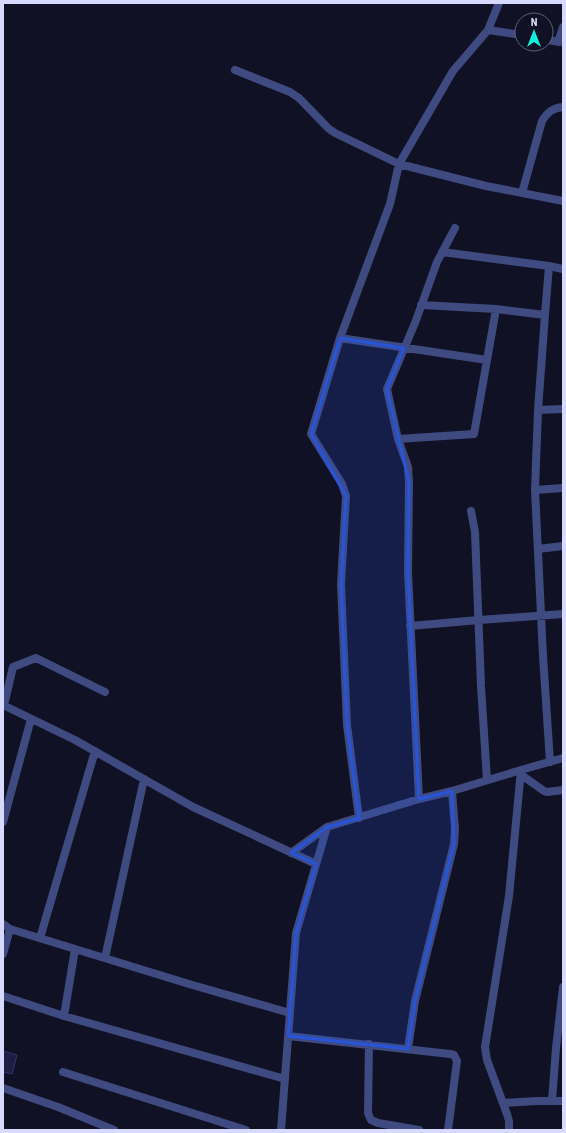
<svg xmlns="http://www.w3.org/2000/svg" width="566" height="1133" viewBox="0 0 566 1133" font-family="'Roboto Condensed',sans-serif">
  <style>
    .building { fill: #1e1e44; stroke: #32326f }
    .lines { fill: none; stroke-linecap: round; stroke-linejoin: round }
    .minor { stroke: #3f4a80; stroke-width: 8 }
    .marked { fill: #2655da; fill-opacity: 0.2; stroke: #2655da; stroke-width: 3; stroke-linejoin: round }
  </style>
  <rect width="100%" height="100%" fill="#111125"/>
  <path class="building" d="M 3,1051 L 17,1055 L 12,1074 L 3,1072 Z"/>
  <g class="lines">
    <path class="minor" d="M 488,30 L 522,35
      M 546,40 L 563,42
      M 558,42 L 563,27
      M 235,70 L 290,92 L 299,98 L 329,129 L 335,133 L 399,164 L 486,186 L 563,201
      M 522,193 L 542,121 C 547,113 552,108 563,107
      M 442,252 L 549,266 L 545,315 L 538,410 L 535,490 L 543,656 L 550,762
      M 549,266 L 563,269
      M 421,305 L 496,309 L 545,315
      M 340,338 L 487,360
      M 538,410 L 563,409
      M 398,439 L 474,434 L 496,309
      M 535,490 L 563,488
      M 471,511 L 475,532 L 481,686 L 487,780
      M 538,549 L 563,546
      M 410,626 L 479,620 L 563,614
      M 3,705 L 75,740 L 193,807 L 316,864
      M 4,705 L 13,667 L 36,658 L 105,692
      M 520,774 L 544,791 L 547,792 L 563,790
      M 419,799 L 408,572 L 409,482 L 408,467 L 398,439 L 387,389 L 415,323 L 437,262 L 455,228
      M 359,818 L 347,725 L 341,584 L 346,496 L 342,484 L 311,434 L 340,338 L 390,204 L 399,164 L 453,71 L 488,30 L 499,3
      M 3,822 L 31,719
      M 291,853 L 327,827
      M 3,924 L 10,929 L 189,984 L 290,1013
      M 40,938 L 95,751
      M 3,954 L 10,929
      M 105,958 L 144,779
      M 3,996 L 64,1016 L 285,1079
      M 64,1016 L 75,949
      M 288,1036 L 450,1054 L 454,1055 L 457,1061 L 448,1130
      M 369,1044 L 368,1113 L 371,1120 L 378,1123 L 419,1130
      M 408,1049 L 415,1001 L 454,844 L 455,829 L 452,791
      M 63,1072 L 246,1130
      M 3,1088 L 58,1107 L 114,1130
      M 552,1101 L 556,1048 L 563,987
      M 503,1103 L 536,1101 L 563,1101
      M 281,1130 L 296,933 L 327,827 L 419,799 L 452,791 L 521,770 L 563,758
      M 509,1130 L 509,1121 L 507,1114 L 487,1060 L 485,1047 L 509,896 L 521,770"/>
  </g>
  <path class="marked" d="M 340,338 L 404,348 L 387,389 L 409,482 L 408,572 L 419,799 L 452,791 L 454,844 L 415,1001 L 408,1049 L 288,1036 L 296,933 L 316,864 L 291,853 L 327,827 L 359,818 L 347,725 L 341,584 L 346,496 L 311,434 Z"/>
  <rect width="566" height="1133" fill="none" stroke="#d7dafc" stroke-width="8"/>
  <g transform="translate(534 32)"><circle r="19" fill="#111125" stroke="#60617b"/>
  <path d="M0-3L7 15L0 10L-7 15Z" fill="#11eed7"/>
  <text y="-6" font-size="11" font-weight="bold" text-anchor="middle" fill="#d7dafc">N</text>
  </g>
</svg>
